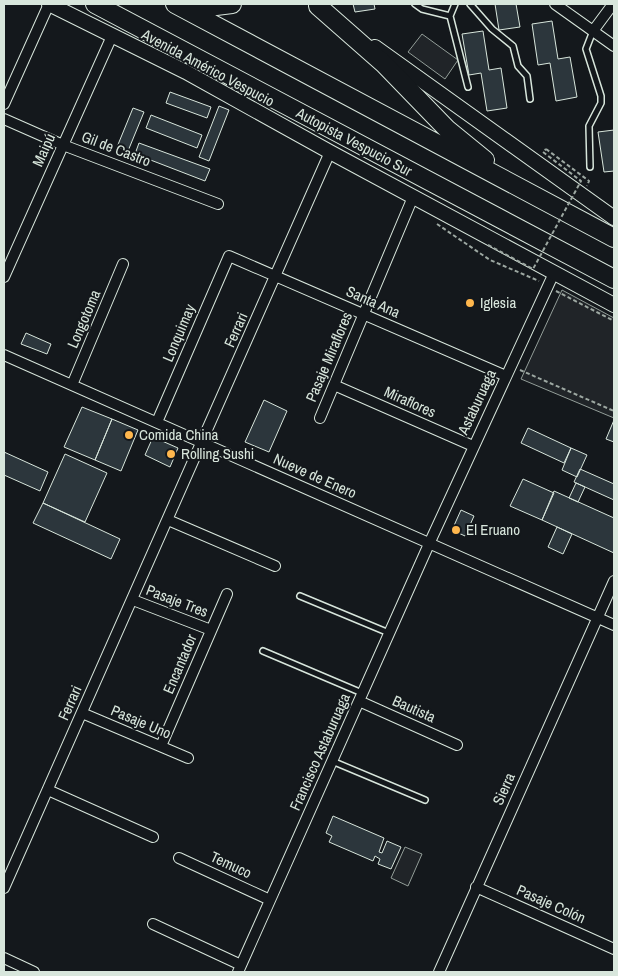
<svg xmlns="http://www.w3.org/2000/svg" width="618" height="976" viewBox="0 0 618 976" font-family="'Archivo Narrow',sans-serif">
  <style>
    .green { fill: #202428; stroke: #939e99 }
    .building { fill: #2c363c; stroke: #d8e6dc }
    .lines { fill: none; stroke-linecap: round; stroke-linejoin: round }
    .lane-casing { stroke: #d8e6dc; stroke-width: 8 }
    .street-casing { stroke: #d8e6dc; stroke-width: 12 }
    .secondary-casing { stroke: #d8e6dc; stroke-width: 16 }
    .highway-casing { stroke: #d8e6dc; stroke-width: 20 }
    .path { stroke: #9da8a2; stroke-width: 2; stroke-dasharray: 4 2.5; stroke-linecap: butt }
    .lane { stroke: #14181c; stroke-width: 5 }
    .street { stroke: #14181c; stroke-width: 10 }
    .secondary { stroke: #14181c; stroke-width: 14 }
    .highway { stroke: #14181c; stroke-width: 18 }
    .path-bridge { stroke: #9da8a2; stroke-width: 2; stroke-dasharray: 4 2.5; stroke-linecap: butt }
    .poi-dot { fill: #ffb74d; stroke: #14181c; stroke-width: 2 }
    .labels { text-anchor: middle; stroke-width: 4; stroke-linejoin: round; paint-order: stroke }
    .street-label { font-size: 15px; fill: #d8e6dc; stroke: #14181c }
    .poi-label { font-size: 15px; fill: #d8e6dc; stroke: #14181c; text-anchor: start }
  </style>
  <rect width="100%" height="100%" fill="#14181c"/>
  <path class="green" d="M 422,34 L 458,60 L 445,79 L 408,52 Z
    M 562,290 L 614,318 L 614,418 L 521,379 Z
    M 405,847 L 422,854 L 408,886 L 391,878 Z"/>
  <path class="building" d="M 353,4 L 374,4 L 375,9 L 355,12 Z
    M 495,4 L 516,4 L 520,27 L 499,30 Z
    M 552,21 L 558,59 L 570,57 L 577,97 L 556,101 L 550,63 L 538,65 L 532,24 Z
    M 483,31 L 489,70 L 501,68 L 507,108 L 487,111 L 481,73 L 469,75 L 462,34 Z
    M 170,92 L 211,107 L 207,118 L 166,103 Z
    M 219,106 L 229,110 L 209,161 L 199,157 Z
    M 133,108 L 144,112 L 128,151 L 117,147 Z
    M 151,115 L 202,135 L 197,148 L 146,128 Z
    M 614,130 L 614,171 L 604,172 L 598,132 Z
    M 139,143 L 210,169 L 205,181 L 135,154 Z
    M 26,333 L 51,344 L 47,354 L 21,344 Z
    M 264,400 L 287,411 L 269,452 L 245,442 Z
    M 82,407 L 112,419 L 95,460 L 64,447 Z
    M 112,419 L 138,430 L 121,471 L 95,460 Z
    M 614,420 L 614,442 L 606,439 Z
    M 528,428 L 571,448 L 564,463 L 521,443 Z
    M 153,437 L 178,448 L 170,467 L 145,455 Z
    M 571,448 L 587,455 L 577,477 L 562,470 Z
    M 4,452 L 48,472 L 40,491 L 4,475 Z
    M 65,454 L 107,473 L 85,522 L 43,503 Z
    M 580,469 L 614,484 L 614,500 L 574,482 Z
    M 523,479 L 554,493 L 542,520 L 510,506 Z
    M 576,483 L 585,487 L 578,502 L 569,498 Z
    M 554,491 L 614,518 L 614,553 L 542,520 Z
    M 43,503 L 120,539 L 111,559 L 33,523 Z
    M 461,510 L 474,516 L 465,536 L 452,530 Z
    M 557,527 L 572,534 L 563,554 L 548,547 Z
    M 333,816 L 384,838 L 379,852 L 382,853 L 387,841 L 401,847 L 391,869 L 378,864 L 380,859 L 375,856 L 373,861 L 329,842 L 332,836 L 326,833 Z"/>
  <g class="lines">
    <g class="lane-casing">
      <path id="lane" d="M 415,4 L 422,9 L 450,16
        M 455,4 L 450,16 L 468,87
        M 470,4 L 492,29 L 513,46 L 518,66 L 527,76 L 530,99
        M 590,167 L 589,126 L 601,103 L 601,96 L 586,49 L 593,31
        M 300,596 L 389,633
        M 263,651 L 362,693
        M 332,761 L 425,800"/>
    </g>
    <g class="street-casing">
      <path id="street" d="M 555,4 L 614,46
        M 593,31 L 613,4
        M 4,104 L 49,4
        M 4,119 L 63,145 L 218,204
        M 4,277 L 112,36
        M 4,355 L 614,625
        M 72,385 L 123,264
        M 334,385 L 473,446
        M 320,418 L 413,197
        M 157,422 L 229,256 L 506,376
        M 168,520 L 275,566
        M 133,600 L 211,630
        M 359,701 L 457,745
        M 82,713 L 188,758
        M 161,746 L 227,594
        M 48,790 L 153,837
        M 179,858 L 270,900
        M 476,887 L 614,949
        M 4,888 L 330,152
        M 153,924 L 241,965
        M 4,958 L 34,972
        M 238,972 L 429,544 L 554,273
        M 439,972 L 614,581"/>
    </g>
    <g class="secondary-casing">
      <path id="secondary" d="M 49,4 L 186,72 L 330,152 L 614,305
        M 375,47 L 614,218"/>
    </g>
    <g class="highway-casing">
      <path id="highway" d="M 95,4 L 614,279
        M 175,4 L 614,238
        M 186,5 L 208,7 L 232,4
        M 318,6 L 384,64 L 447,129 L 485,160"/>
    </g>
    <path class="path" d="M 546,149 L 589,181 L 587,186
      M 437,224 L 490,260 L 539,281
      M 556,291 L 614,321
      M 520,370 L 614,411"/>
    <use href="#lane" class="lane"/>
    <use href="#street" class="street"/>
    <use href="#secondary" class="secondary"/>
    <use href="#highway" class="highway"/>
    <path class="path-bridge" d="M 488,245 L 533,269 L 581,181 L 543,152 L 546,149"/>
  </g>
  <g class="poi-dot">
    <circle cx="470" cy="303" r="5"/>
    <circle cx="129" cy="435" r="5"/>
    <circle cx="171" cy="454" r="5"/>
    <circle cx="456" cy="530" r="5"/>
  </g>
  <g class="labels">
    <g class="street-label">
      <text transform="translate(208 68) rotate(28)" y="5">Avenida Américo Vespucio</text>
      <text transform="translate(354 142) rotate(28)" y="5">Autopista Vespucio Sur</text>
      <text transform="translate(116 149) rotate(21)" y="5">Gil de Castro</text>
      <text transform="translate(44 150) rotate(-66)" y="5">Maipú</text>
      <text transform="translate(373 302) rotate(24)" y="5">Santa Ana</text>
      <text transform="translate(84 319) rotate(-67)" y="5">Longotoma</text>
      <text transform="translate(236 330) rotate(-66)" y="5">Ferrari</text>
      <text transform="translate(179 333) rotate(-67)" y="5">Lonquimay</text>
      <text transform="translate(329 357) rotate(-67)" y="5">Pasaje Miraflores</text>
      <text transform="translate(410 402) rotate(24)" y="5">Miraflores</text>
      <text transform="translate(477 402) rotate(-65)" y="5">Astaburuaga</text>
      <text transform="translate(315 476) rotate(24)" y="5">Nueve de Enero</text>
      <text transform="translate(177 601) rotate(21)" y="5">Pasaje Tres</text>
      <text transform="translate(180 664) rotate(-67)" y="5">Encantador</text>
      <text transform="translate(70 703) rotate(-66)" y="5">Ferrari</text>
      <text transform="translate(414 709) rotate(24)" y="5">Bautista</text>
      <text transform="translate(141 722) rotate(23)" y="5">Pasaje Uno</text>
      <text transform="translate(320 752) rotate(-66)" y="5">Francisco Astaburuaga</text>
      <text transform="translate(504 789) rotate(-66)" y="5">Sierra</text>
      <text transform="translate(231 865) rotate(25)" y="5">Temuco</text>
      <text transform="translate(551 904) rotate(24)" y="5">Pasaje Colón</text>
    </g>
    <g class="poi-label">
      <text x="480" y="308">Iglesia</text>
      <text x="139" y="440">Comida China</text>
      <text x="181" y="459">Rolling Sushi</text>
      <text x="466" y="535">El Eruano</text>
    </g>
  </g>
  <rect width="618" height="976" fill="none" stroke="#d8e6dc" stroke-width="10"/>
</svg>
